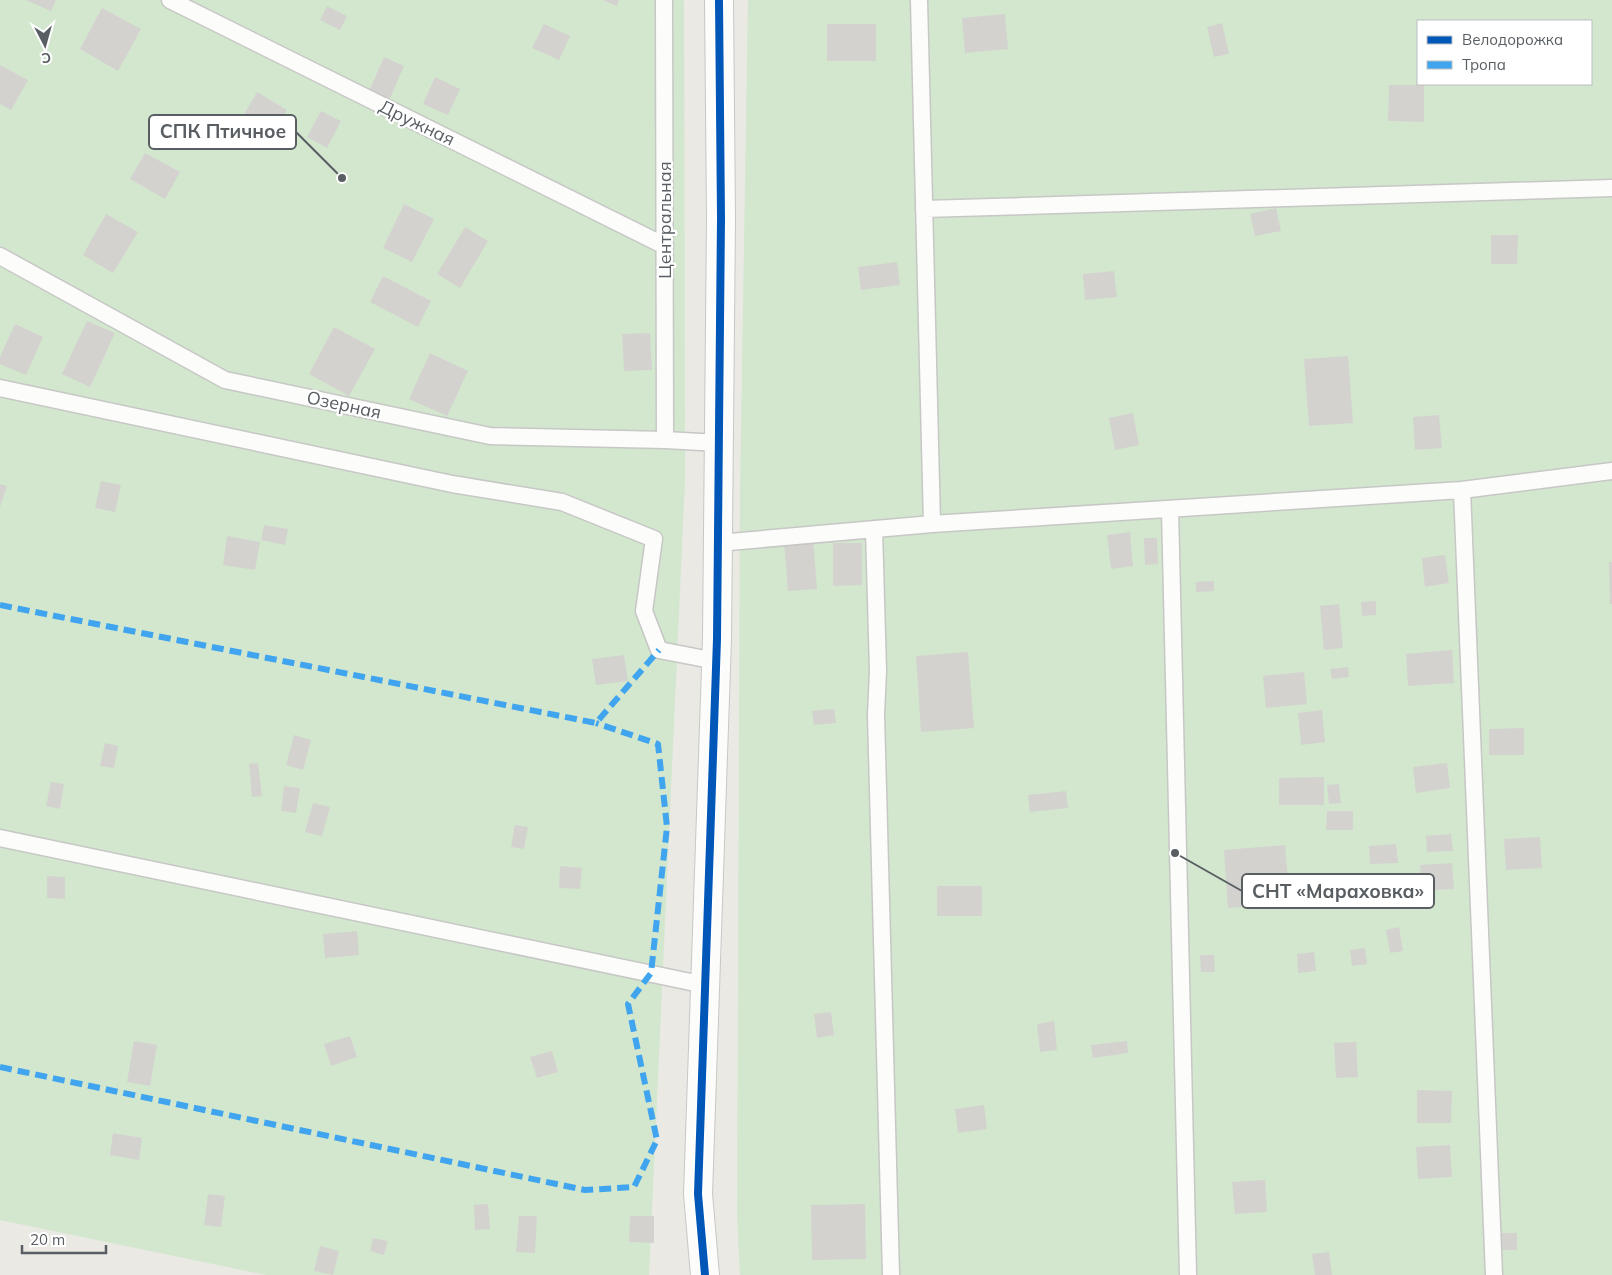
<svg xmlns="http://www.w3.org/2000/svg" width="1612" height="1275" viewBox="0 0 1612 1275" font-family="Mulish,sans-serif">
  <style>
    .green { fill: #d2e7ce; fill-rule: evenodd }
    .building { fill: #d4d2cf }
    .lines { fill: none; stroke-linecap: round; stroke-linejoin: round }
    .lane-casing { stroke: #c7c7c6; stroke-width: 19 }
    .street-casing { stroke: #c7c7c6; stroke-width: 30 }
    .lane { stroke: #fcfcfb; stroke-width: 16 }
    .street { stroke: #fcfcfb; stroke-width: 28 }
    .quiet { stroke: #40a5ee; stroke-width: 6; stroke-dasharray: 12 6; stroke-linecap: butt }
    .cycleway-casing { stroke: #fff; stroke-width: 11 }
    .cycleway { stroke: #0057b8; stroke-width: 8 }
    .labels { text-anchor: middle; stroke-width: 4.5; stroke-linejoin: round; paint-order: stroke }
    .street-label { font-size: 18px; fill: #595e63; stroke: #fff }
    .leader { fill: none; stroke: #595e63; stroke-width: 2 }
    .callout-dot { fill: #595e63; stroke: #fff; stroke-width: 2 }
    .callout { fill: #fff; stroke: #595e63; stroke-width: 2 }
    .callout-label { font-size: 19px; text-anchor: middle; font-weight: bold; fill: #595e63 }
  </style>
  <rect width="100%" height="100%" fill="#eae9e4"/>
  <path class="green" d="M 0,0 L 684,0 L 685,481 L 649,1275 L 266,1275 L 0,1220 Z
    M 748,0 L 1612,0 L 1612,1275 L 740,1275 L 737,1217 L 740,490 ZM 1418,21 L 1591,21 L 1591,84 L 1418,84 Z"/>
  <path class="building" d="M 26,0 L 56,0 L 51,11 Z
    M 603,0 L 619,0 L 617,6 Z
    M 327,6 L 347,16 L 340,30 L 320,20 Z
    M 102,8 L 141,29 L 118,71 L 80,49 Z
    M 1005,14 L 1008,49 L 965,53 L 962,18 Z
    M 1222,23 L 1229,54 L 1214,57 L 1207,27 Z
    M 544,24 L 570,36 L 559,60 L 532,48 Z
    M 827,24 L 876,24 L 876,61 L 827,61 Z
    M 384,57 L 404,66 L 388,103 L 368,94 Z
    M 0,65 L 28,80 L 11,110 L 0,104 Z
    M 435,77 L 460,89 L 448,115 L 423,104 Z
    M 1389,85 L 1424,85 L 1424,122 L 1388,121 Z
    M 257,92 L 287,110 L 268,143 L 238,125 Z
    M 321,111 L 341,121 L 327,148 L 307,137 Z
    M 145,153 L 180,172 L 165,199 L 130,179 Z
    M 404,204 L 434,219 L 412,262 L 383,248 Z
    M 1276,208 L 1281,231 L 1255,236 L 1250,214 Z
    M 106,214 L 138,232 L 113,273 L 83,255 Z
    M 465,227 L 488,241 L 460,288 L 437,274 Z
    M 1491,235 L 1518,235 L 1517,264 L 1491,264 Z
    M 897,262 L 900,285 L 861,290 L 858,267 Z
    M 1114,271 L 1117,297 L 1085,300 L 1083,274 Z
    M 383,276 L 431,301 L 418,327 L 370,302 Z
    M 87,321 L 115,333 L 90,387 L 62,374 Z
    M 15,324 L 43,337 L 26,375 L 0,364 L 0,357 Z
    M 334,327 L 375,349 L 349,396 L 309,374 Z
    M 650,333 L 652,370 L 624,371 L 622,334 Z
    M 430,353 L 468,371 L 447,416 L 409,399 Z
    M 1348,356 L 1353,423 L 1309,426 L 1304,359 Z
    M 1133,413 L 1139,445 L 1115,450 L 1109,418 Z
    M 1439,415 L 1442,448 L 1415,450 L 1413,417 Z
    M 101,481 L 121,485 L 115,512 L 95,508 Z
    M 0,484 L 7,486 L 0,507 Z
    M 264,525 L 288,529 L 285,545 L 261,540 Z
    M 1130,532 L 1133,566 L 1111,569 L 1107,535 Z
    M 227,536 L 260,542 L 255,570 L 223,565 Z
    M 1144,538 L 1157,538 L 1158,564 L 1145,565 Z
    M 813,539 L 817,589 L 788,591 L 784,541 Z
    M 833,543 L 862,543 L 862,585 L 833,586 Z
    M 1445,555 L 1449,583 L 1425,587 L 1422,558 Z
    M 1609,562 L 1612,562 L 1612,604 L 1610,604 Z
    M 1214,581 L 1214,591 L 1196,592 L 1196,582 Z
    M 1376,601 L 1376,615 L 1362,616 L 1361,602 Z
    M 1339,604 L 1343,648 L 1324,650 L 1320,606 Z
    M 1452,650 L 1454,683 L 1408,686 L 1406,654 Z
    M 968,652 L 974,728 L 921,732 L 916,656 Z
    M 624,655 L 628,681 L 596,685 L 592,659 Z
    M 1348,667 L 1349,677 L 1332,679 L 1330,669 Z
    M 1304,672 L 1307,704 L 1266,708 L 1263,676 Z
    M 834,709 L 836,723 L 814,725 L 812,711 Z
    M 1322,710 L 1325,742 L 1301,745 L 1298,713 Z
    M 1524,728 L 1524,755 L 1489,755 L 1489,729 Z
    M 294,735 L 311,740 L 303,770 L 286,765 Z
    M 105,743 L 118,746 L 114,768 L 100,766 Z
    M 258,763 L 262,796 L 252,797 L 249,764 Z
    M 1447,763 L 1450,788 L 1416,793 L 1413,767 Z
    M 1324,777 L 1324,805 L 1279,805 L 1279,778 Z
    M 51,782 L 64,784 L 60,809 L 46,806 Z
    M 1339,784 L 1341,803 L 1329,804 L 1327,785 Z
    M 284,786 L 300,788 L 296,813 L 281,811 Z
    M 1066,791 L 1068,808 L 1030,812 L 1028,795 Z
    M 313,803 L 330,807 L 322,836 L 305,832 Z
    M 1327,811 L 1353,811 L 1353,830 L 1326,830 Z
    M 515,825 L 528,827 L 524,849 L 511,847 Z
    M 1451,834 L 1453,851 L 1427,852 L 1426,836 Z
    M 1540,837 L 1542,868 L 1506,870 L 1504,839 Z
    M 1396,844 L 1398,863 L 1370,864 L 1369,846 Z
    M 1285,845 L 1290,903 L 1228,908 L 1224,850 Z
    M 1452,863 L 1454,889 L 1422,891 L 1420,865 Z
    M 560,866 L 582,868 L 580,889 L 559,888 Z
    M 47,876 L 65,877 L 65,899 L 47,898 Z
    M 937,886 L 982,886 L 982,916 L 937,916 Z
    M 1399,927 L 1403,951 L 1390,953 L 1386,930 Z
    M 357,931 L 359,955 L 325,958 L 323,934 Z
    M 1365,948 L 1367,964 L 1352,966 L 1350,950 Z
    M 1314,952 L 1316,971 L 1298,973 L 1297,954 Z
    M 1200,955 L 1214,955 L 1215,972 L 1201,972 Z
    M 831,1012 L 834,1035 L 817,1038 L 814,1014 Z
    M 1054,1021 L 1057,1050 L 1040,1052 L 1037,1024 Z
    M 350,1036 L 357,1057 L 331,1066 L 324,1044 Z
    M 134,1041 L 157,1045 L 150,1086 L 127,1082 Z
    M 1127,1041 L 1128,1053 L 1093,1058 L 1091,1045 Z
    M 1356,1042 L 1358,1077 L 1336,1078 L 1334,1043 Z
    M 552,1051 L 558,1072 L 537,1078 L 530,1057 Z
    M 1417,1090 L 1452,1091 L 1451,1123 L 1417,1123 Z
    M 984,1105 L 987,1129 L 958,1133 L 955,1109 Z
    M 113,1133 L 142,1138 L 139,1160 L 110,1155 Z
    M 1450,1145 L 1452,1177 L 1418,1179 L 1416,1147 Z
    M 1265,1180 L 1267,1212 L 1235,1214 L 1232,1182 Z
    M 208,1194 L 225,1196 L 221,1227 L 204,1225 Z
    M 488,1204 L 490,1229 L 475,1230 L 474,1205 Z
    M 865,1204 L 866,1259 L 812,1260 L 811,1205 Z
    M 519,1216 L 537,1216 L 535,1253 L 516,1252 Z
    M 630,1216 L 654,1216 L 654,1243 L 629,1242 Z
    M 1500,1233 L 1517,1233 L 1517,1250 L 1500,1250 Z
    M 373,1238 L 388,1241 L 384,1255 L 370,1251 Z
    M 320,1246 L 339,1251 L 333,1275 L 314,1271 Z
    M 1329,1252 L 1332,1275 L 1315,1275 L 1312,1254 Z"/>
  <g class="lines">
    <g class="lane-casing">
      <path id="lane" d="M 170,0 L 665,246
        M 664,0 L 665,440
        M 919,0 L 932,524
        M 924,209 L 1612,188
        M 0,256 L 225,380 L 490,436 L 665,440 L 719,443
        M 0,388 L 452,484 L 562,502 L 654,539 L 644,611 L 659,650 L 716,661
        M 1462,490 L 1612,471
        M 1170,509 L 1188,1275
        M 874,529 L 878,671 L 876,715 L 891,1275
        M 718,543 L 932,524 L 1462,490 L 1494,1275
        M 0,838 L 705,985"/>
    </g>
    <g class="street-casing">
      <path id="street" d="M 705,1275 L 698,1194 L 717,639 L 721,218 L 719,0"/>
    </g>
    <use href="#lane" class="lane"/>
    <use href="#street" class="street"/>
    <path class="quiet" d="M 0,605 L 596,723 L 659,650
      M 0,1067 L 585,1190 L 634,1187 L 657,1140 L 628,1004 L 651,973 L 667,827 L 658,744 L 596,723"/>
    <g class="cycleway-casing">
      <path id="cycleway" d="M 705,1275 L 698,1194 L 717,639 L 721,218 L 719,0"/>
    </g>
    <use href="#cycleway" class="cycleway"/>
  </g>
  <g class="labels">
    <g class="street-label">
      <text transform="translate(417 123) rotate(26)" y="6">Дружная</text>
      <text transform="translate(665 220) rotate(-90)" y="6">Центральная</text>
      <text transform="translate(344 405) rotate(12)" y="6">Озерная</text>
    </g>
  </g>
  <path class="leader" d="M342 178L296 132M1175 853L1242 891"/>
  <g class="callout-dot">
    <circle cx="342" cy="178" r="5"/>
    <circle cx="1175" cy="853" r="5"/>
  </g>
  <g class="callout">
    <rect x="149" y="115" width="147" height="34" rx="5"/>
    <rect x="1242" y="874" width="192" height="34" rx="5"/>
  </g>
  <g class="callout-label">
    <text x="223" y="138">СПК Птичное</text>
    <text x="1338" y="898">СНТ «Мараховка»</text>
  </g>
  <rect x="1417" y="20" width="175" height="65" fill="#ffffff" stroke="#bdbfc1"/>
  <rect x="1427" y="36" width="25" height="8" fill="#0057b8" stroke="#bdbfc1"/>
  <text x="1462" y="45" font-size="15" fill="#595e63">Велодорожка</text>
  <rect x="1427" y="61" width="25" height="8" fill="#40a5ee" stroke="#bdbfc1"/>
  <text x="1462" y="70" font-size="15" fill="#595e63">Тропа</text>
  <g transform="translate(45 45) rotate(174)" stroke="#ffffff" stroke-width="4" paint-order="stroke">
  <path d="M0-4L9 19L0 12L-9 19Z" fill="#595e63"/>
  <text y="-8" font-size="14" font-weight="bold" text-anchor="middle" fill="#595e63">С</text>
  </g>
  <path d="M22 1245v8h84v-8" fill="none" stroke="#595e63" stroke-width="2.5"/>
  <text x="30" y="1245" font-size="15" fill="#595e63" stroke="#ffffff" stroke-width="4" paint-order="stroke">20 m</text>
</svg>
